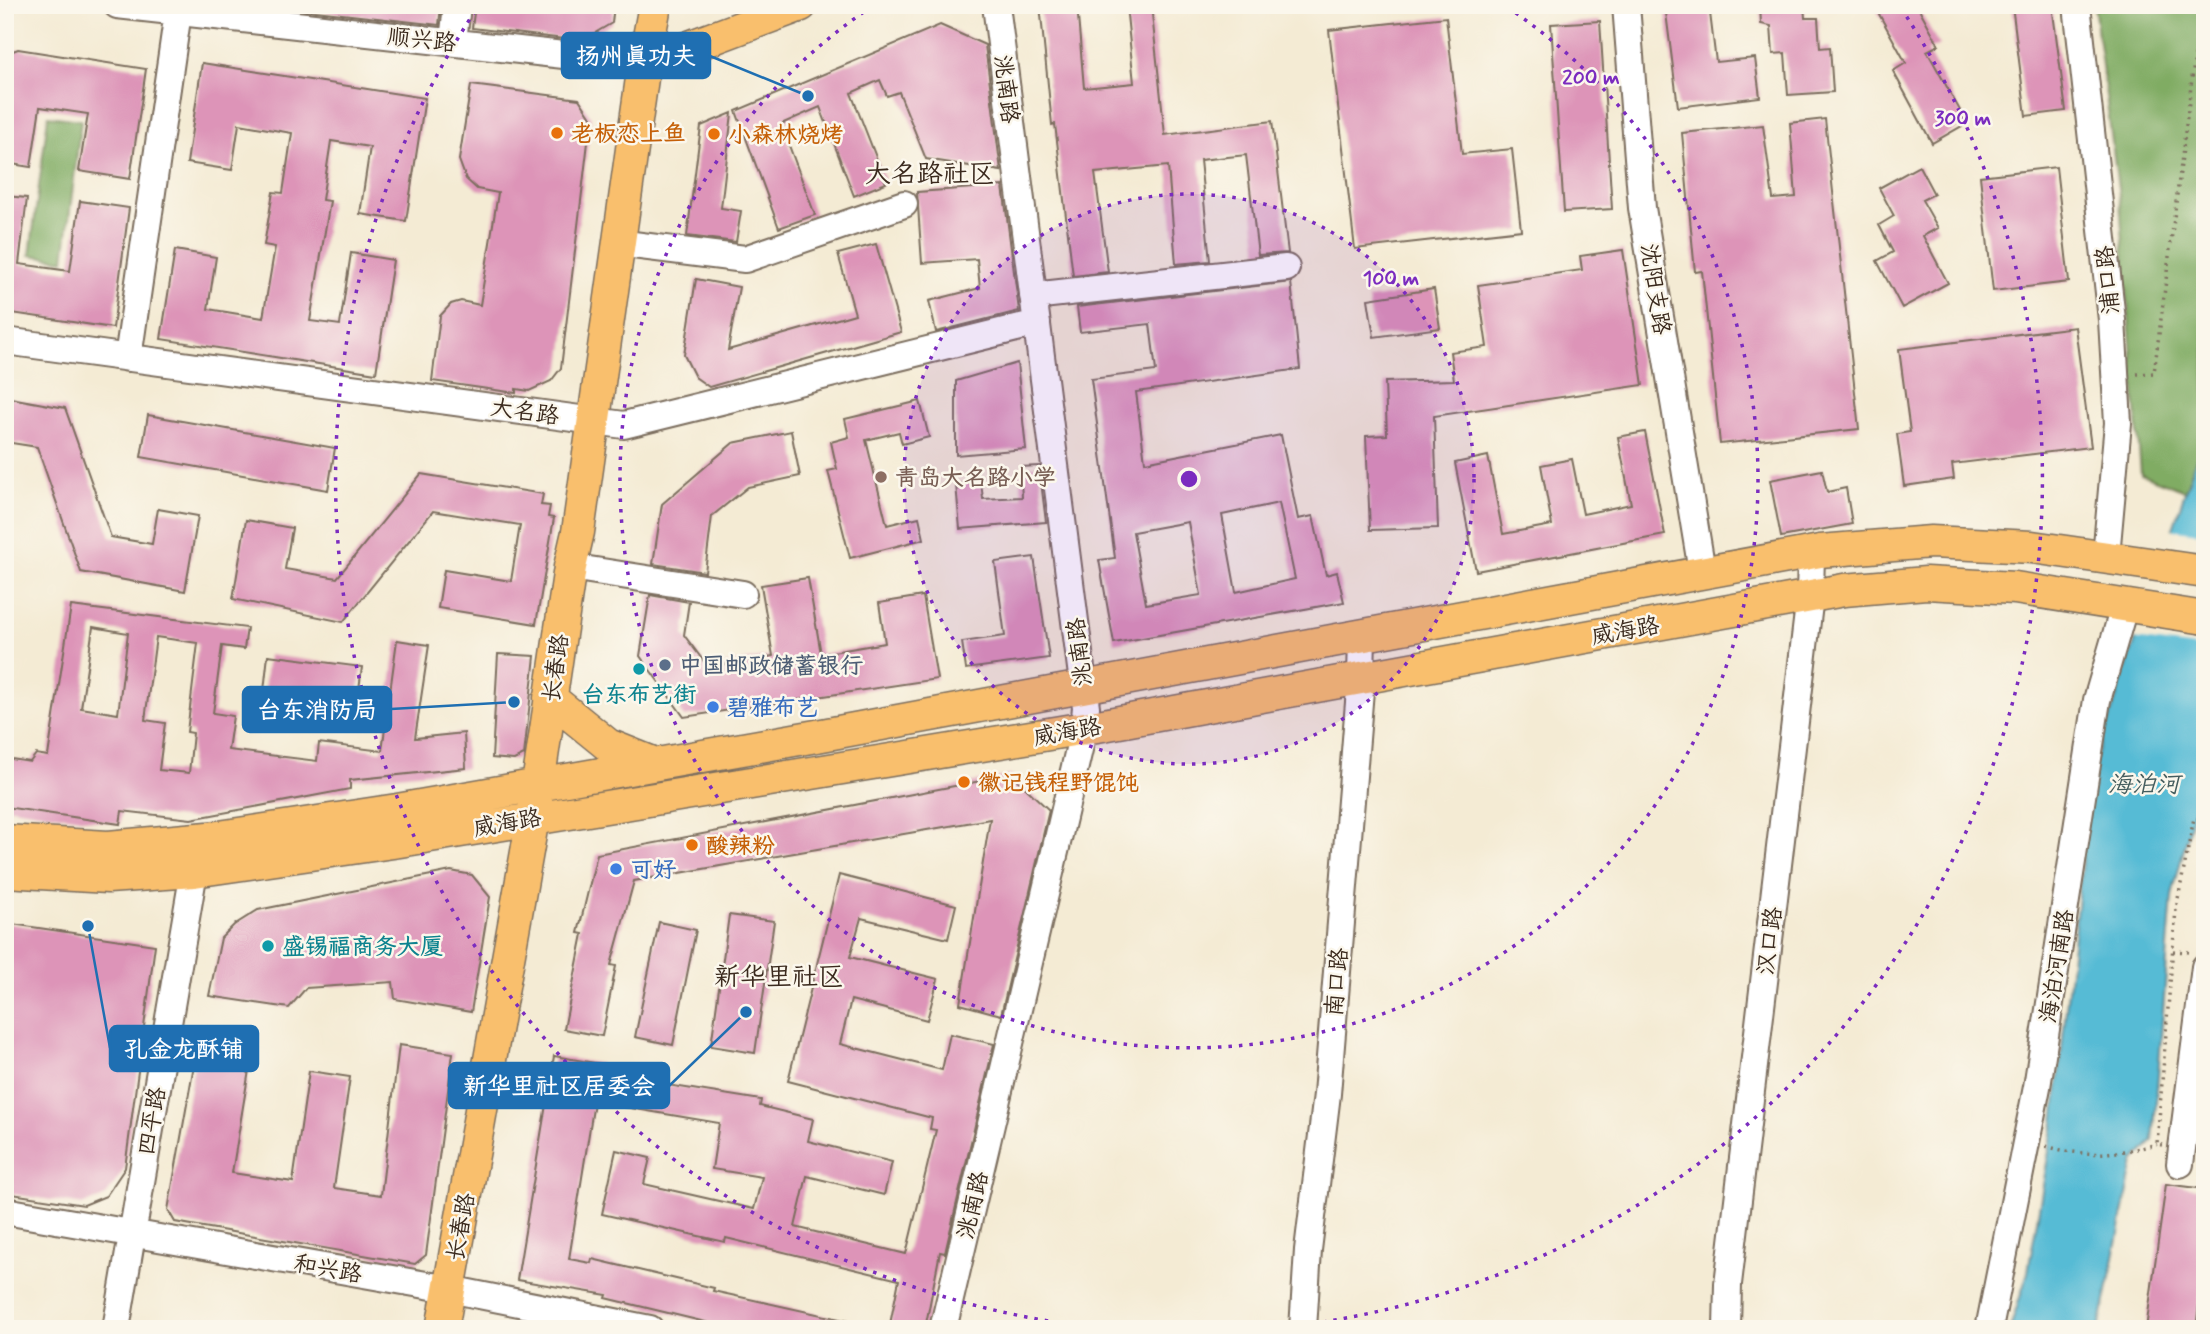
<svg xmlns="http://www.w3.org/2000/svg" width="2210" height="1334" viewBox="0 0 2210 1334" font-family="Mynerve,'LXGW WenKai TC',sans-serif">
  <style>
    .forest { fill: #80ac64; stroke: #5e6b41; stroke-width: 2 }
    .water { fill: #57bbd5; stroke: #49727a; stroke-width: 2 }
    .pier { fill: #f4ebd4 }
    .building { fill: #dd94b8; fill-rule: evenodd }
    .lines { fill: none; stroke-linecap: round; stroke-linejoin: round }
    .minor-casing { stroke: #7c6e5e; stroke-width: 30 }
    .major-casing { stroke: #7c6e5e; stroke-width: 35 }
    .path { stroke: #7c6e5e; stroke-width: 3.5; stroke-dasharray: 2 5; stroke-linecap: butt }
    .minor { stroke: #fff; stroke-width: 26 }
    .major { stroke: #f9bf6d; stroke-width: 32 }
    .ring { fill: none; stroke: #7b2cbf; stroke-width: 3.5; stroke-dasharray: 3.5 7 }
    .food-dot { fill: #e8710a; stroke: #fbf7ec; stroke-width: 2.5 }
    .education-dot { fill: #8d6e63; stroke: #fbf7ec; stroke-width: 2.5 }
    .service-dot { fill: #5c6f8a; stroke: #fbf7ec; stroke-width: 2.5 }
    .culture-dot { fill: #0f9aa8; stroke: #fbf7ec; stroke-width: 2.5 }
    .shop-dot { fill: #3f7fe0; stroke: #fbf7ec; stroke-width: 2.5 }
    .labels { text-anchor: middle; stroke-width: 5; stroke-linejoin: round; paint-order: stroke }
    .street-label { font-size: 23px; fill: #3b2a1e; stroke: #fbf7ec }
    .food-label { font-size: 23px; font-weight: bold; fill: #c56008; stroke: #fbf7ec; text-anchor: start }
    .education-label { font-size: 23px; font-weight: bold; fill: #785e54; stroke: #fbf7ec; text-anchor: start }
    .service-label { font-size: 23px; font-weight: bold; fill: #4e5e75; stroke: #fbf7ec; text-anchor: start }
    .culture-label { font-size: 23px; font-weight: bold; fill: #0d838f; stroke: #fbf7ec }
    .shop-label { font-size: 23px; font-weight: bold; fill: #366cbe; stroke: #fbf7ec; text-anchor: start }
    .water-label { font-size: 24px; font-style: italic; fill: #455d5e; stroke: #fbf7ec }
    .quarter-label { font-size: 26px; fill: #3b2a1e; stroke: #fbf7ec }
    .centre { fill: #7b2cbf; stroke: #fbf7ec; stroke-width: 3.5 }
    .ring-label { font-size: 21px; text-anchor: middle; font-weight: bold; fill: #7b2cbf; stroke: #fbf7ec; stroke-width: 5; stroke-linejoin: round; paint-order: stroke }
    .leader { fill: none; stroke: #1f6fb2; stroke-width: 2.5 }
    .callout-dot { fill: #1f6fb2; stroke: #fbf7ec; stroke-width: 2.5 }
    .callout { fill: #1f6fb2; stroke: #1f6fb2; stroke-width: 2.5 }
    .callout-label { font-size: 24px; text-anchor: middle; font-weight: bold; fill: #fff }
  </style>
  <rect width="100%" height="100%" fill="#fbf7ec"/>
  <filter id="ink" filterUnits="userSpaceOnUse"><feTurbulence type="fractalNoise" baseFrequency=".0143" numOctaves="2"/><feDisplacementMap in="SourceGraphic" scale="14" xChannelSelector="R" yChannelSelector="G"/><feConvolveMatrix kernelMatrix="1 2 1 2 8 2 1 2 1" color-interpolation-filters="sRGB"/></filter>
  <filter id="wash" filterUnits="userSpaceOnUse"><feTurbulence type="fractalNoise" baseFrequency=".00686" numOctaves="4" result="noise"/><feDisplacementMap in="SourceGraphic" scale="28" xChannelSelector="R" yChannelSelector="G"/><feGaussianBlur stdDeviation="1.57" result="paint"/><feColorMatrix in="noise" values="0 0 0 0 0 0 0 0 0 0 0 0 0 0 0 0 0 1.4 0 .05"/><feComposite in="paint" operator="in"/></filter>
  <g filter="url(#wash)">
    <rect width="100%" height="100%" fill="#f4ebd4"/>
    <path class="forest" d="M 2094,5 L 2205,5 L 2205,432 L 2185,491 L 2141,474 L 2120,203 Z
      M 48,116 L 81,120 L 64,260 L 30,255 Z"/>
    <path class="water" d="M 2205,432 L 2205,741 L 2198,761 L 2200,785 L 2172,896 L 2153,1140 L 2134,1162 L 2099,1329 L 2010,1329 L 2028,1272 L 2054,1122 L 2091,774 Z"/>
    <path class="pier" d="M 2171,529 L 2205,534 L 2205,648 L 2133,639 Z"/>
    <g id="blocks">
      <path class="building" d="M 298,5 L 441,5 L 439,25 L 298,9 Z
        M 475,5 L 614,5 L 612,23 L 581,41 L 472,28 Z
        M 1040,5 L 1077,5 L 1084,88 L 1134,83 L 1126,5 L 1151,5 L 1165,135 L 1272,121 L 1288,253 L 1258,255 L 1246,155 L 1200,160 L 1210,261 L 1176,264 L 1168,166 L 1095,173 L 1108,272 L 1073,276 L 1055,124 L 1052,125 Z
        M 1665,5 L 1709,5 L 1716,62 L 1755,58 L 1760,97 L 1678,107 Z
        M 1760,5 L 1804,5 L 1805,18 L 1818,18 L 1820,48 L 1830,47 L 1833,92 L 1788,95 L 1785,53 L 1773,54 L 1771,26 L 1761,24 Z
        M 1874,5 L 1917,5 L 1939,45 L 1927,51 L 1967,123 L 1932,143 L 1893,71 L 1906,63 Z
        M 2012,5 L 2052,5 L 2066,111 L 2026,116 Z
        M 1446,17 L 1462,154 L 1512,149 L 1521,230 L 1355,249 L 1329,30 Z
        M 1600,21 L 1612,209 L 1564,212 L 1551,24 Z
        M 940,25 L 985,45 L 1001,171 L 926,159 L 899,92 L 887,96 L 880,80 L 851,93 L 886,183 L 854,196 L 820,107 L 781,124 L 815,215 L 779,228 L 736,111 Z
        M 18,49 L 146,69 L 130,179 L 79,171 L 88,114 L 40,107 L 31,167 L 5,163 L 5,54 Z
        M 202,63 L 425,98 L 406,221 L 360,214 L 370,147 L 331,141 L 322,200 L 330,201 L 310,321 L 340,325 L 351,253 L 393,260 L 376,373 L 161,339 L 175,250 L 216,257 L 208,309 L 263,318 L 275,247 L 264,245 L 273,192 L 283,193 L 292,133 L 239,124 L 232,170 L 187,163 Z
        M 471,85 L 579,99 L 591,117 L 561,368 L 551,381 L 529,391 L 516,389 L 516,393 L 432,381 L 440,316 L 451,304 L 461,301 L 480,305 L 498,193 L 477,189 L 466,179 L 459,160 Z
        M 732,113 L 721,208 L 741,211 L 736,242 L 687,236 L 701,126 Z
        M 1825,119 L 1859,429 L 1720,444 L 1702,271 L 1695,272 L 1682,133 L 1763,125 L 1773,199 L 1796,197 L 1790,123 Z
        M 1919,166 L 1934,194 L 1922,200 L 1938,228 L 1923,236 L 1948,283 L 1902,308 L 1877,261 L 1893,252 L 1879,225 L 1894,216 L 1879,188 Z
        M 2056,167 L 2069,282 L 1993,291 L 1980,176 Z
        M 1003,186 L 1019,311 L 936,332 L 929,301 L 980,288 L 977,259 L 922,263 L 917,192 Z
        M 5,196 L 27,198 L 19,264 L 70,271 L 80,201 L 129,208 L 113,328 L 5,312 Z
        M 876,244 L 901,332 L 709,387 L 695,377 L 684,355 L 696,279 L 739,287 L 728,350 L 855,314 L 838,254 Z
        M 1623,250 L 1643,385 L 1434,416 L 1438,528 L 1370,530 L 1366,436 L 1387,435 L 1385,382 L 1454,380 L 1450,352 L 1487,347 L 1478,285 L 1582,270 L 1580,256 Z
        M 1291,282 L 1300,369 L 1136,392 L 1145,462 L 1281,435 L 1298,519 L 1313,516 L 1326,575 L 1337,572 L 1344,602 L 1114,643 L 1099,560 L 1115,558 L 1091,379 L 1156,371 L 1150,324 L 1080,332 L 1077,307 ZM 1279,503 L 1295,579 L 1236,592 L 1222,515 ZM 1188,522 L 1201,595 L 1146,604 L 1133,532 Z
        M 1434,289 L 1440,328 L 1374,337 L 1368,299 Z
        M 2075,327 L 2091,447 L 1952,464 L 1954,479 L 1904,486 L 1897,434 L 1910,432 L 1899,349 Z
        M 1017,363 L 1026,449 L 956,455 L 956,381 Z
        M 5,397 L 65,408 L 111,537 L 152,544 L 158,509 L 198,516 L 185,591 L 81,572 L 37,447 L 5,442 Z
        M 920,401 L 929,437 L 902,444 L 899,432 L 866,440 L 887,525 L 919,517 L 924,539 L 850,558 L 828,471 L 837,469 L 831,442 L 849,437 L 845,419 Z
        M 148,415 L 335,448 L 328,490 L 141,457 Z
        M 791,431 L 800,476 L 748,487 L 712,516 L 705,572 L 653,564 L 662,504 L 733,443 Z
        M 1645,432 L 1665,535 L 1476,571 L 1455,463 L 1488,456 L 1503,534 L 1552,525 L 1541,465 L 1572,459 L 1583,514 L 1631,504 L 1618,437 Z
        M 1039,466 L 1046,522 L 960,529 L 956,484 L 981,482 L 983,499 L 1022,497 L 1020,467 Z
        M 1822,470 L 1827,492 L 1846,488 L 1852,524 L 1781,537 L 1770,480 Z
        M 421,474 L 543,494 L 541,505 L 550,506 L 548,517 L 554,518 L 536,624 L 438,608 L 444,570 L 511,581 L 520,525 L 433,511 L 343,622 L 233,599 L 246,520 L 292,528 L 285,569 L 337,578 Z
        M 1034,557 L 1049,658 L 966,669 L 962,642 L 1005,636 L 995,562 Z
        M 808,578 L 821,654 L 885,643 L 879,603 L 923,596 L 937,679 L 684,717 L 640,656 L 650,595 L 689,602 L 684,635 L 708,667 L 773,656 L 761,585 Z
        M 71,606 L 247,628 L 244,649 L 222,646 L 213,713 L 233,716 L 228,750 L 317,761 L 319,743 L 382,751 L 397,640 L 429,645 L 415,738 L 464,733 L 466,768 L 350,780 L 350,789 L 191,819 L 122,811 L 120,824 L 5,807 L 5,758 L 30,762 L 36,754 L 48,756 ZM 93,627 L 128,633 L 118,714 L 81,708 ZM 156,637 L 198,643 L 187,732 L 193,733 L 189,773 L 159,770 L 165,723 L 145,720 Z
        M 498,654 L 535,656 L 524,755 L 514,760 L 492,758 Z
        M 268,655 L 362,667 L 357,704 L 264,691 Z
        M 1012,775 L 1049,810 L 1001,1015 L 960,1004 L 990,819 L 634,881 L 611,965 L 616,966 L 602,1036 L 564,1029 L 583,934 L 578,933 L 597,854 Z
        M 451,871 L 472,875 L 490,897 L 471,1012 L 395,999 L 393,982 L 306,988 L 289,1008 L 209,996 L 221,938 L 234,925 L 258,910 Z
        M 839,875 L 956,905 L 948,939 L 861,918 L 850,957 L 938,979 L 927,1020 L 851,1000 L 840,1044 L 942,1070 L 950,1034 L 994,1044 L 945,1253 L 940,1252 L 925,1329 L 889,1329 L 899,1280 L 726,1238 L 725,1242 L 602,1214 L 616,1150 L 650,1158 L 644,1184 L 754,1209 L 762,1177 L 712,1169 L 719,1123 L 594,1102 L 569,1259 L 591,1263 L 592,1259 L 714,1288 L 713,1291 L 853,1322 L 852,1329 L 721,1329 L 722,1326 L 606,1298 L 607,1295 L 517,1280 L 554,1056 L 601,1064 L 599,1074 L 761,1100 L 760,1106 L 813,1119 L 808,1141 L 892,1162 L 884,1195 L 807,1176 L 795,1227 L 906,1254 L 936,1130 L 930,1129 L 932,1118 L 788,1081 Z
        M 729,915 L 774,921 L 755,1053 L 711,1046 Z
        M 659,922 L 696,930 L 673,1045 L 635,1037 Z
        M 5,923 L 155,945 L 125,1168 L 106,1196 L 84,1205 L 5,1193 Z
        M 201,1026 L 255,1034 L 232,1173 L 293,1182 L 309,1071 L 350,1077 L 334,1188 L 381,1195 L 399,1045 L 453,1053 L 426,1255 L 415,1264 L 175,1222 L 168,1210 Z
        M 2166,1184 L 2205,1189 L 2205,1254 L 2196,1329 L 2146,1329 Z"/>
    </g>
  </g>
  <g filter="url(#ink)">
    <use href="#blocks" fill-opacity="0" stroke="#7c6e5e" stroke-width="2"/>
    <g class="lines">
      <g class="minor-casing">
        <path id="minor" d="M 117,5 L 644,64
          M 1626,5 L 1642,208 L 1702,571
          M 2077,5 L 2112,320 L 2118,423 L 2106,556
          M 453,42 L 457,5
          M 617,243 L 745,259 L 904,204
          M 1033,296 L 1286,268
          M 5,341 L 624,425 L 1037,323
          M 128,358 L 178,12
          M 570,567 L 743,594
          M 2180,1164 L 2205,967
          M 5,1211 L 449,1289 L 650,1329
          M 116,1329 L 194,871
          M 943,1329 L 1084,728 L 1086,707 L 996,5
          M 1303,1329 L 1308,1250 L 1327,1094 L 1361,678 L 1362,635
          M 1727,1329 L 1728,1284 L 1810,596 L 1811,553
          M 1989,1329 L 2037,1087 L 2097,700 L 2125,604"/>
      </g>
      <g class="major-casing">
        <path id="major" d="M 644,64 L 801,5
          M 550,698 L 608,745 L 653,763
          M 5,841 L 108,847 L 219,837 L 397,810 L 822,735 L 1820,551 L 1931,542 L 2032,547 L 2205,572
          M 5,871 L 108,877 L 194,871 L 400,841 L 1103,725 L 1844,590 L 1926,583 L 2015,588 L 2205,618
          M 442,1329 L 533,818 L 570,567 L 578,532 L 644,64 L 655,5"/>
      </g>
      <path class="path" d="M 2137,374 L 2154,373 L 2198,32 L 2205,18
        M 2173,951 L 2189,952
        M 2162,1145 L 2157,1144 L 2176,909 L 2194,818 L 2205,820
        M 2046,1146 C 2084,1158 2119,1154 2157,1144"/>
      <use href="#minor" class="minor"/>
      <use href="#major" class="major"/>
    </g>
  </g>
  <circle cx="1189" cy="479" r="285" fill="#7b2cbf" fill-opacity=".12"/>
  <g class="ring">
    <circle cx="1189" cy="479" r="285"/>
    <path d="M1507 7A569 569 0 1 1 871 7"/>
    <path d="M1100 1328A854 854 0 0 1 477 8M1901 8A854 854 0 0 1 1278 1328"/>
  </g>
  <g class="food-dot">
    <circle cx="557" cy="133" r="7"/>
    <circle cx="714" cy="134" r="7"/>
    <circle cx="964" cy="782" r="7"/>
    <circle cx="692" cy="845" r="7"/>
  </g>
  <circle class="education-dot" cx="881" cy="477" r="7"/>
  <circle class="service-dot" cx="665" cy="665" r="7"/>
  <g class="culture-dot">
    <circle cx="639" cy="669" r="7"/>
    <circle cx="268" cy="946" r="7"/>
  </g>
  <g class="shop-dot">
    <circle cx="713" cy="707" r="7"/>
    <circle cx="616" cy="869" r="7"/>
  </g>
  <g class="labels">
    <g class="street-label">
      <text transform="translate(422 39) rotate(6)" y="8">顺兴路</text>
      <text transform="translate(1007 89) rotate(83)" y="8">洮南路</text>
      <text transform="translate(2107 280) rotate(-96)" y="8">浦口路</text>
      <text transform="translate(1656 289) rotate(81)" y="8">沈阳支路</text>
      <text transform="translate(525 411) rotate(8)" y="8">大名路</text>
      <text transform="translate(1625 630) rotate(-10)" y="8">威海路</text>
      <text transform="translate(1079 652) rotate(-97)" y="8">洮南路</text>
      <text transform="translate(555 668) rotate(-82)" y="8">长春路</text>
      <text transform="translate(1067 731) rotate(-10)" y="8">威海路</text>
      <text transform="translate(507 822) rotate(-10)" y="8">威海路</text>
      <text transform="translate(1769 941) rotate(-83)" y="8">汉口路</text>
      <text transform="translate(2056 966) rotate(-81)" y="8">海泊河南路</text>
      <text transform="translate(1336 982) rotate(-85)" y="8">南口路</text>
      <text transform="translate(151 1121) rotate(-80)" y="8">四平路</text>
      <text transform="translate(972 1205) rotate(-77)" y="8">洮南路</text>
      <text transform="translate(460 1227) rotate(-80)" y="8">长春路</text>
      <text transform="translate(328 1268) rotate(10)" y="8">和兴路</text>
    </g>
    <g class="food-label">
      <text x="571" y="141">老板恋上鱼</text>
      <text x="728" y="142">小森林烧烤</text>
      <text x="978" y="790">徽记钱程野馄饨</text>
      <text x="706" y="853">酸辣粉</text>
    </g>
    <g class="education-label">
      <text x="895" y="485">青岛大名路小学</text>
    </g>
    <g class="service-label">
      <text x="679" y="673">中国邮政储蓄银行</text>
    </g>
    <g class="culture-label">
      <text x="639" y="702">台东布艺街</text>
      <text x="282" y="954" text-anchor="start">盛锡福商务大厦</text>
    </g>
    <g class="shop-label">
      <text x="727" y="715">碧雅布艺</text>
      <text x="630" y="877">可好</text>
    </g>
    <g class="water-label">
      <text x="2144" y="792">海泊河</text>
    </g>
    <g class="quarter-label">
      <text x="930" y="182">大名路社区</text>
      <text x="779" y="985">新华里社区</text>
    </g>
  </g>
  <circle cx="1189" cy="479" r="10" class="centre"/>
  <g class="ring-label">
    <text x="1591" y="84">200 m</text>
    <text x="1963" y="125">300 m</text>
    <text x="1391" y="285">100 m</text>
  </g>
  <path class="leader" d="M808 96L710 56M514 702L391 709M88 926L110 1048M746 1012L669 1086"/>
  <g class="callout-dot">
    <circle cx="808" cy="96" r="7"/>
    <circle cx="514" cy="702" r="7"/>
    <circle cx="88" cy="926" r="7"/>
    <circle cx="746" cy="1012" r="7"/>
  </g>
  <g class="callout">
    <rect x="562" y="33" width="148" height="45" rx="7"/>
    <rect x="243" y="687" width="148" height="45" rx="7"/>
    <rect x="110" y="1026" width="148" height="45" rx="7"/>
    <rect x="449" y="1063" width="220" height="45" rx="7"/>
  </g>
  <g class="callout-label">
    <text x="636" y="64">扬州真功夫</text>
    <text x="317" y="718">台东消防局</text>
    <text x="184" y="1057">孔金龙酥铺</text>
    <text x="559" y="1094">新华里社区居委会</text>
  </g>
  <rect width="2210" height="1334" fill="none" stroke="#fbf7ec" stroke-width="28"/>
</svg>
